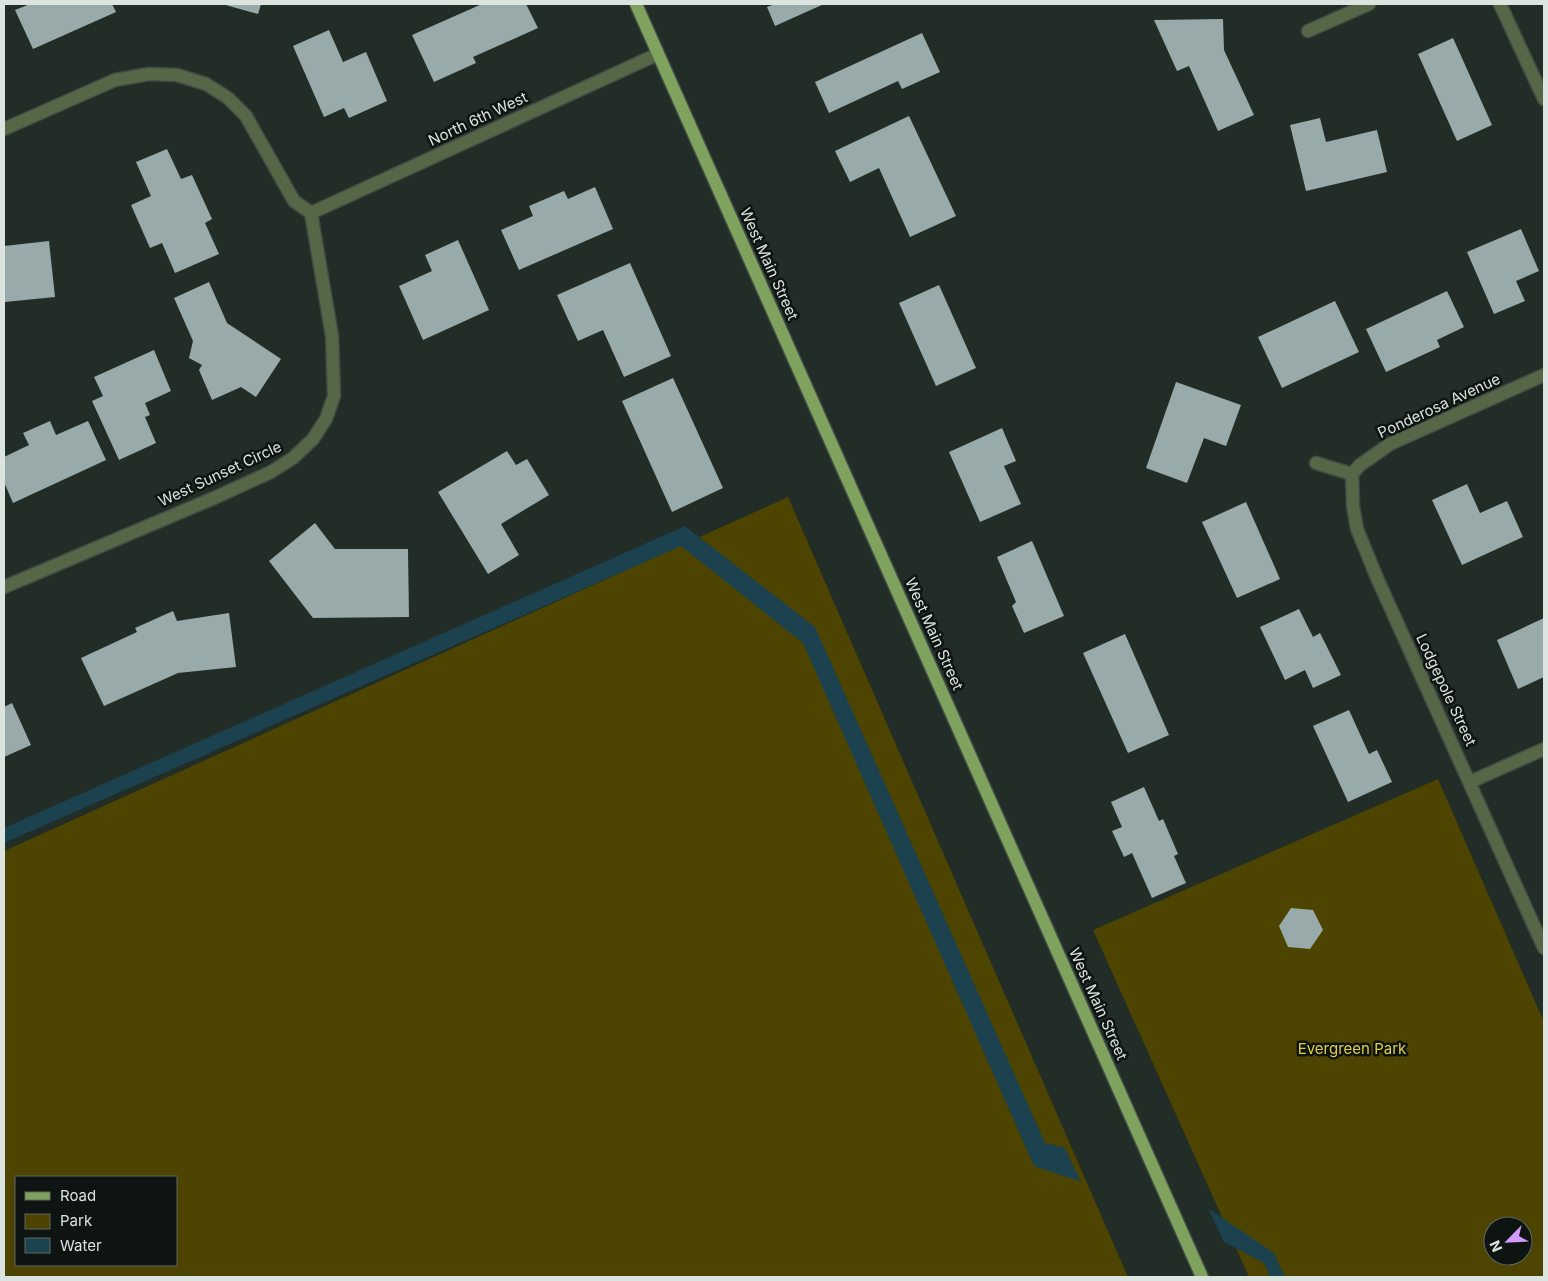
<svg xmlns="http://www.w3.org/2000/svg" width="1548" height="1281" viewBox="0 0 1548 1281" font-family="Inter,sans-serif">
  <style>
    .green { fill: #4c4400; fill-rule: evenodd }
    .water { fill: #1b424e }
    .building { fill: #98aaa9 }
    .lines { fill: none; stroke-linecap: round; stroke-linejoin: round }
    .minor-casing { stroke: #3f4a44; stroke-width: 15 }
    .major-casing { stroke: #3f4a44; stroke-width: 15 }
    .minor { stroke: #556746; stroke-width: 12 }
    .major { stroke: #7fa35e; stroke-width: 12 }
    .labels { text-anchor: middle; stroke-width: 5; stroke-linejoin: round; paint-order: stroke }
    .street-label { font-size: 15px; fill: #dce4df; stroke: #0e1411 }
    .park-label { font-size: 15px; fill: #e0ce46; stroke: #0e1411 }
  </style>
  <rect width="100%" height="100%" fill="#212d26"/>
  <path class="green" d="M 788,497 L 1128,1277 L 4,1277 L 4,851 ZM 16,1177 L 176,1177 L 176,1265 L 16,1265 Z
    M 1438,779 L 1544,1022 L 1544,1277 L 1249,1277 L 1093,930 ZM 1493,1226 L 1523,1226 L 1523,1256 L 1493,1256 Z"/>
  <path class="water" d="M 685,526 L 815,627 L 1045,1143 L 1065,1148 L 1081,1182 L 1034,1166 L 803,643 L 681,546 L 4,843 L 4,828 Z
    M 1208,1208 L 1274,1253 L 1285,1277 L 1270,1277 L 1264,1263 L 1224,1242 Z"/>
  <path class="building" d="M 30,4 L 112,4 L 116,12 L 33,49 L 15,10 Z
    M 222,4 L 261,4 L 258,14 Z
    M 482,4 L 526,4 L 538,28 L 473,57 L 476,63 L 434,82 L 412,35 Z
    M 775,4 L 824,4 L 775,26 L 767,7 Z
    M 1223,19 L 1224,50 L 1254,115 L 1218,131 L 1189,66 L 1177,71 L 1154,20 Z
    M 329,30 L 343,62 L 366,52 L 387,101 L 349,118 L 344,108 L 324,117 L 293,46 Z
    M 922,33 L 940,72 L 902,89 L 898,81 L 829,113 L 815,82 Z
    M 1453,38 L 1492,125 L 1457,141 L 1418,54 Z
    M 909,116 L 956,216 L 910,237 L 879,168 L 850,182 L 835,151 Z
    M 1320,118 L 1326,142 L 1377,130 L 1387,172 L 1306,191 L 1290,125 Z
    M 167,149 L 181,179 L 192,175 L 212,219 L 205,223 L 219,254 L 175,273 L 162,243 L 150,248 L 131,205 L 151,196 L 136,162 Z
    M 595,187 L 613,229 L 519,270 L 501,230 L 533,216 L 529,206 L 564,191 L 568,199 Z
    M 1521,229 L 1539,271 L 1516,281 L 1525,301 L 1494,314 L 1467,252 Z
    M 458,240 L 489,310 L 423,340 L 399,286 L 432,271 L 425,255 Z
    M 49,241 L 55,297 L 5,302 L 4,246 Z
    M 630,263 L 671,356 L 624,377 L 603,330 L 578,341 L 557,295 Z
    M 209,282 L 227,323 L 281,359 L 256,397 L 241,387 L 212,400 L 199,370 L 202,365 L 189,358 L 193,341 L 174,298 Z
    M 939,285 L 976,368 L 936,386 L 899,303 Z
    M 1447,291 L 1464,327 L 1437,340 L 1440,347 L 1386,372 L 1366,329 Z
    M 1335,301 L 1359,352 L 1282,388 L 1258,337 Z
    M 154,350 L 171,391 L 145,403 L 150,415 L 145,417 L 156,443 L 119,460 L 92,401 L 103,396 L 94,377 Z
    M 673,378 L 723,488 L 672,512 L 622,401 Z
    M 1176,382 L 1241,405 L 1226,446 L 1204,438 L 1187,483 L 1146,468 Z
    M 50,421 L 56,435 L 88,421 L 106,460 L 13,503 L 4,482 L 4,457 L 29,445 L 23,433 Z
    M 1002,428 L 1016,461 L 1004,466 L 1021,504 L 980,522 L 949,452 Z
    M 507,451 L 516,465 L 527,459 L 549,495 L 501,524 L 519,555 L 488,574 L 438,492 Z
    M 1467,484 L 1480,513 L 1507,501 L 1523,537 L 1462,565 L 1432,500 Z
    M 1246,502 L 1280,579 L 1237,598 L 1202,522 Z
    M 315,523 L 335,549 L 408,549 L 409,617 L 313,618 L 269,561 Z
    M 1032,541 L 1064,616 L 1024,633 L 1012,606 L 1016,602 L 997,557 Z
    M 1299,609 L 1313,637 L 1320,633 L 1341,675 L 1313,688 L 1305,670 L 1285,680 L 1260,627 Z
    M 173,611 L 177,621 L 229,613 L 236,667 L 178,673 L 104,706 L 81,658 L 137,632 L 135,628 Z
    M 1544,618 L 1544,665 L 1543,666 L 1544,677 L 1518,689 L 1497,640 Z
    M 1125,634 L 1169,735 L 1128,753 L 1083,653 Z
    M 12,703 L 31,745 L 4,757 L 4,707 Z
    M 1349,710 L 1369,754 L 1377,750 L 1392,782 L 1348,802 L 1313,726 Z
    M 1144,787 L 1159,821 L 1163,819 L 1178,854 L 1174,856 L 1186,883 L 1152,898 L 1132,853 L 1124,857 L 1112,831 L 1122,827 L 1111,802 Z
    M 1291,908 L 1313,910 L 1323,930 L 1310,949 L 1288,947 L 1279,926 Z"/>
  <g class="lines">
    <g class="minor-casing">
      <path id="minor" d="M 1500,4 L 1544,99
        M 1308,31 L 1369,4
        M 4,129 L 115,80 L 149,74 L 177,75 L 206,84 L 228,98 L 246,116 L 294,201 L 311,213
        M 311,213 L 658,54
        M 1316,463 L 1352,474
        M 1352,474 L 1353,506 L 1357,529 L 1377,578 L 1544,948
        M 1352,474 L 1360,465 L 1390,444 L 1544,375
        M 4,587 L 214,498 L 271,472 L 293,458 L 313,439 L 326,419 L 334,396 L 332,336 L 311,213
        M 1470,782 L 1544,749"/>
    </g>
    <g class="major-casing">
      <path id="major" d="M 636,4 L 1202,1277"/>
    </g>
    <use href="#minor" class="minor"/>
    <use href="#major" class="major"/>
  </g>
  <g class="labels">
    <g class="street-label">
      <text transform="translate(478 119) rotate(-25)" y="5">North 6th West</text>
      <text transform="translate(769 264) rotate(66)" y="5">West Main Street</text>
      <text transform="translate(1439 406) rotate(-25)" y="5">Ponderosa Avenue</text>
      <text transform="translate(220 474) rotate(-25)" y="5">West Sunset Circle</text>
      <text transform="translate(934 634) rotate(66)" y="5">West Main Street</text>
      <text transform="translate(1446 690) rotate(65)" y="5">Lodgepole Street</text>
      <text transform="translate(1098 1004) rotate(66)" y="5">West Main Street</text>
    </g>
    <g class="park-label">
      <text x="1352" y="1054">Evergreen Park</text>
    </g>
  </g>
  <rect width="1548" height="1281" fill="none" stroke="#dce4df" stroke-width="10"/>
  <rect x="15" y="1176" width="162" height="90" fill="#0e1411" stroke="#606763"/>
  <rect x="25" y="1192" width="25" height="8" fill="#7fa35e" stroke="#606763"/>
  <text x="60" y="1201" font-size="15" fill="#dce4df">Road</text>
  <rect x="25" y="1214" width="25" height="15" fill="#4c4400" stroke="#606763"/>
  <text x="60" y="1226" font-size="15" fill="#dce4df">Park</text>
  <rect x="25" y="1238" width="25" height="15" fill="#1b424e" stroke="#606763"/>
  <text x="60" y="1251" font-size="15" fill="#dce4df">Water</text>
  <g transform="translate(1508 1241) rotate(246)"><circle r="24" fill="#0e1411" stroke="#606763"/>
  <path d="M0-4L9 19L0 12L-9 19Z" fill="#d59bfb"/>
  <text y="-8" font-size="14" font-weight="bold" text-anchor="middle" fill="#dce4df">N</text>
  </g>
</svg>
